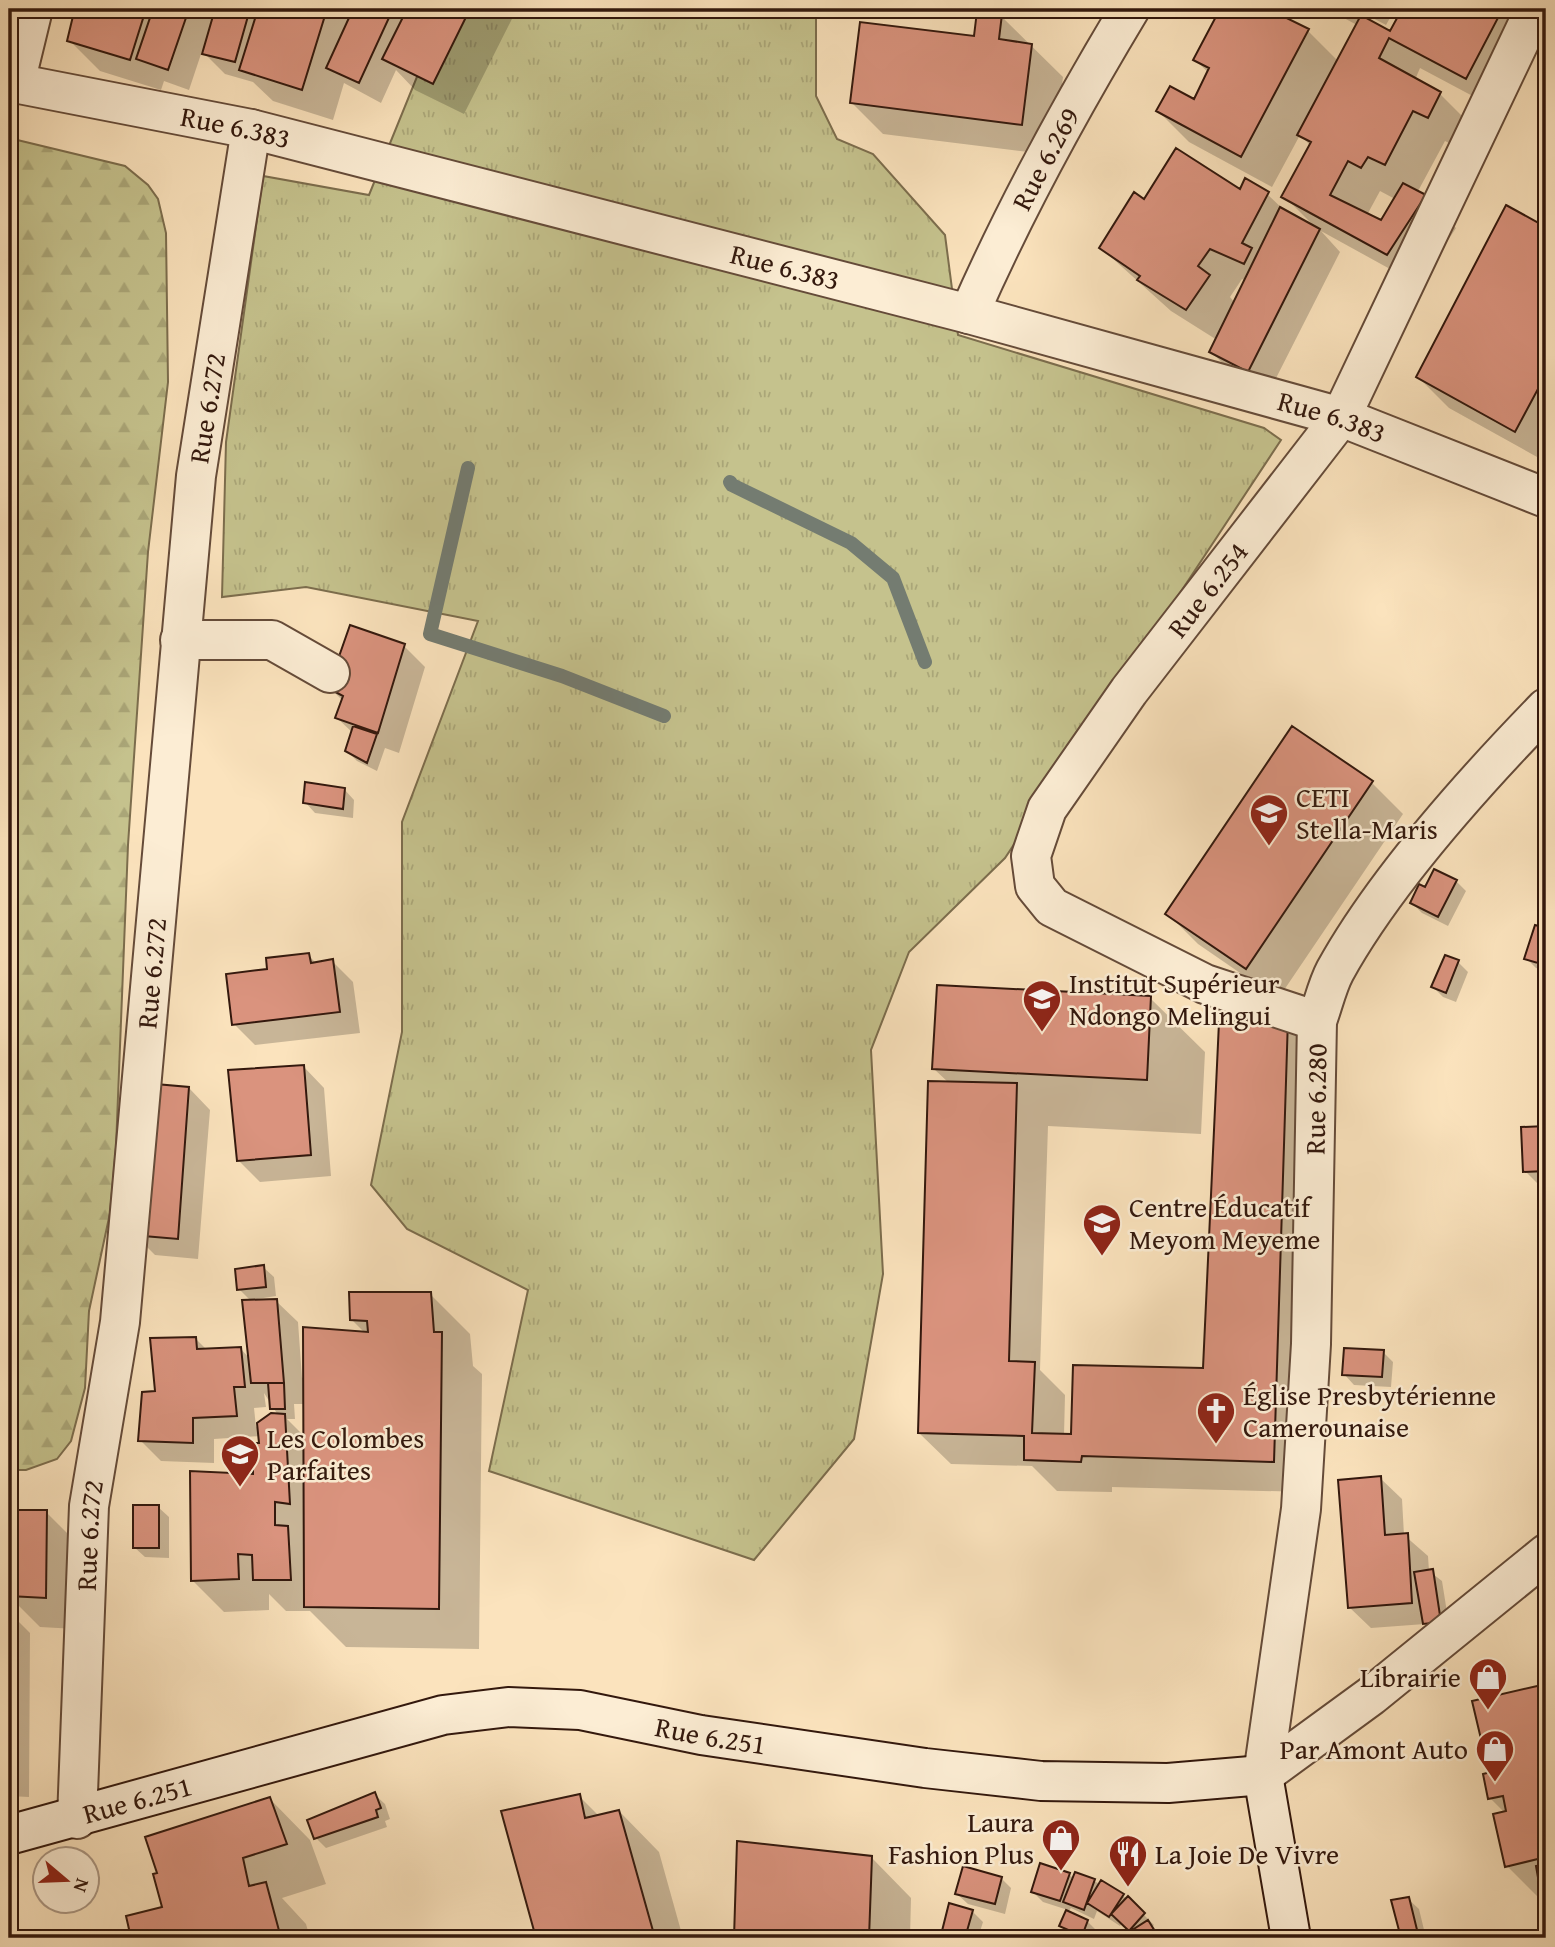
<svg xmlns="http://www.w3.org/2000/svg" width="1555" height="1947" viewBox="0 0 1555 1947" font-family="'Gentium Book Plus',serif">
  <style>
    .grass { fill: url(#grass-tufts); stroke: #7c6d4d; stroke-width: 2 }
    .forest { fill: url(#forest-firs); stroke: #7c6d4d; stroke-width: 2 }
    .shadow { fill: #0003; fill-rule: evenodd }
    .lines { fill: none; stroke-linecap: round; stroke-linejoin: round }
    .stream { stroke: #747c71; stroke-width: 14 }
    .building { fill: #da937e; stroke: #33180d; stroke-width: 2 }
    .street-casing { stroke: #654b39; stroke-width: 42 }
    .secondary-casing { stroke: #33180d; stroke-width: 42 }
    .street { stroke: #fcedd4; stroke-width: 38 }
    .secondary { stroke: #fcedd4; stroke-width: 38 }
    .labels { text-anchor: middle; stroke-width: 5; stroke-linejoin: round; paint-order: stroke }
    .street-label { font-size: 28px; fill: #33180d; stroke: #fcedd4 }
    .poi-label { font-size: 28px; fill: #33180d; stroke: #fcedd4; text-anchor: start }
  </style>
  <defs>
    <pattern id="grass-tufts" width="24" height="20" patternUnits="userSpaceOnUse" patternTransform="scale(1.75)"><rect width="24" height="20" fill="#c5c28d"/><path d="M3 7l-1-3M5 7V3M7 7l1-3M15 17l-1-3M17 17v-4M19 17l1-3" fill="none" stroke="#aaa678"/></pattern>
    <pattern id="forest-firs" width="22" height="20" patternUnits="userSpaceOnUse" patternTransform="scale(1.75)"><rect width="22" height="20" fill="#c5c28d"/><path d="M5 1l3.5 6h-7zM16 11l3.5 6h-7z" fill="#aaa678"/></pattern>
  </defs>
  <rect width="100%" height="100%" fill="#fbe3bd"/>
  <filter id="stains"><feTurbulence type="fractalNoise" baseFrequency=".00286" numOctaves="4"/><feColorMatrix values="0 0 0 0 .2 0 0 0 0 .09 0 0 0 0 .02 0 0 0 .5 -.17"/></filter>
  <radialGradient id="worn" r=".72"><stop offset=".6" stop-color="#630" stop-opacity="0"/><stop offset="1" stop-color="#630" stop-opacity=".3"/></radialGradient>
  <path class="grass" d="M 441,9 L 816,9 L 816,96 L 837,139 L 873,154 L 945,235 L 958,335 L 1264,428 L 1281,440 L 1005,858 L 909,952 L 871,1050 L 883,1274 L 854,1439 L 754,1560 L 489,1471 L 528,1290 L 407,1229 L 371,1185 L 402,1032 L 402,822 L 478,621 L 306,587 L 222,597 L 226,442 L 263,176 L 369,195 L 436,30 Z"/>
  <path class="forest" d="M 9,138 L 125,166 L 148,185 L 158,199 L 166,233 L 168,382 L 148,552 L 128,845 L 116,1147 L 110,1213 L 89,1311 L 85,1388 L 71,1441 L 57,1459 L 26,1470 L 9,1470 Z"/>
  <path class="shadow" d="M 9,9 L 30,9 L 26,24 L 9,19 Z
    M 66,9 L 517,9 L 464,114 L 415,90 L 396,70 L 381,103 L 344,83 L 333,120 L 273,101 L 253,82 L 225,74 L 202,51 L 189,90 L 164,81 L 161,90 L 100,71 L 69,40 L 74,20 Z
    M 593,9 L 616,9 L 611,18 Z
    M 1222,9 L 1264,9 L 1308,31 L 1338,61 L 1357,25 L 1327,9 L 1395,9 L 1386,25 L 1367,15 L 1365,20 L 1391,33 L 1404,9 L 1530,9 L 1546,25 L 1543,47 L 1533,42 L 1497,109 L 1420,68 L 1415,80 L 1440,94 L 1471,125 L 1459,148 L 1445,141 L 1417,193 L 1456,228 L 1419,285 L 1321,231 L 1340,252 L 1269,392 L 1233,373 L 1211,352 L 1217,340 L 1171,311 L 1101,248 L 1145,202 L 1240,191 L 1267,194 L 1287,213 L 1314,226 L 1284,196 L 1311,146 L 1300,135 L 1272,187 L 1189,142 L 1158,111 L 1195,101 L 1209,73 L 1195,60 ZM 1380,191 L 1395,199 L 1381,223 L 1367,215 ZM 1242,279 L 1246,281 L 1235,303 L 1230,297 Z
    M 1001,16 L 1063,77 L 1053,155 L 883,134 L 851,102 L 975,38 Z
    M 1507,208 L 1546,229 L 1546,462 L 1449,408 L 1418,377 Z
    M 404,646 L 425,667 L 399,753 L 385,748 L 377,771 L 357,761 L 347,751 L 353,733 L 337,718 L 343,701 L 330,688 Z
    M 1372,783 L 1403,814 L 1278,999 L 1198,944 L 1167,913 Z
    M 344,789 L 354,800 L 353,818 L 315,813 L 305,802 Z
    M 1456,881 L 1466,891 L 1448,926 L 1422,913 L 1412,903 L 1426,889 Z
    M 1536,927 L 1546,929 L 1546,963 L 1536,960 L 1536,964 L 1546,967 L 1546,971 L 1536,968 L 1526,958 Z
    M 308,955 L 317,964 L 332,961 L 353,982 L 360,1033 L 255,1045 L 234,1024 L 269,970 Z
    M 1458,962 L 1468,972 L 1456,1002 L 1443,997 L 1433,987 Z
    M 1150,998 L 1205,1052 L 1201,1134 L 1048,1126 L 1040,1370 L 1065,1395 L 1064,1436 L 1073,1436 L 1204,1370 L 1287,1020 L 1319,1051 L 1304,1492 L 1112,1487 L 1112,1492 L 1057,1491 L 1032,1466 L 951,1464 L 919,1433 L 949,1083 L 934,1069 Z
    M 303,1066 L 324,1088 L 331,1176 L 260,1182 L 239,1161 Z
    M 189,1088 L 210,1110 L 198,1259 L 155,1255 L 134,1234 Z
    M 1523,1128 L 1546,1128 L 1546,1192 L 1525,1171 Z
    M 263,1267 L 274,1277 L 276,1296 L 257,1299 L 257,1301 L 276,1301 L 298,1322 L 302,1378 L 366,1334 L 352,1320 L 430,1294 L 470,1334 L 473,1366 L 482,1374 L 479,1649 L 346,1647 L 310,1611 L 286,1611 L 269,1594 L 269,1610 L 224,1612 L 193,1581 L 254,1476 L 260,1436 L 214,1439 L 214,1463 L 161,1461 L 140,1440 L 156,1393 L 196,1339 L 207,1350 L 240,1348 L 250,1359 L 251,1301 L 239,1289 ZM 264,1393 L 278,1415 L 272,1415 L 256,1427 L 254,1408 L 266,1407 ZM 294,1404 L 305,1404 L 305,1437 L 287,1419 L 295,1419 Z
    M 1383,1352 L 1393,1362 L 1391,1387 L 1354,1385 L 1344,1374 Z
    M 1380,1478 L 1402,1499 L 1404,1535 L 1428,1556 L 1429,1571 L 1442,1581 L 1450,1631 L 1434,1634 L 1425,1624 L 1371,1628 L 1349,1607 Z
    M 158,1507 L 169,1517 L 169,1558 L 145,1557 L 134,1547 Z
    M 9,1512 L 46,1512 L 77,1543 L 76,1629 L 40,1627 L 13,1600 L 9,1600 Z
    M 9,1612 L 30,1633 L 29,1797 L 9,1796 Z
    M 1546,1686 L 1546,1913 L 1543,1896 L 1538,1897 L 1507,1866 L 1505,1813 L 1490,1798 L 1503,1771 L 1486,1755 L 1474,1702 Z
    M 374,1794 L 385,1804 L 390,1819 L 385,1821 L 387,1827 L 326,1848 L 316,1838 Z
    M 579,1796 L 599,1816 L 619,1811 L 659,1852 L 683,1938 L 538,1938 L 503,1812 Z
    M 270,1799 L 310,1840 L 326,1884 L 282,1898 L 306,1924 L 310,1938 L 133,1938 L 128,1917 L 164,1908 Z
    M 739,1843 L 871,1857 L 911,1898 L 910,1938 L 736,1938 Z
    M 1069,1874 L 1074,1879 L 1094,1881 L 1128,1899 L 1154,1925 L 1152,1927 L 1161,1938 L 1135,1938 L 1122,1923 L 1120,1926 L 1097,1911 L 1094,1919 L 1071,1908 L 1068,1912 L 1087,1921 L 1098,1932 L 1095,1938 L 1065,1938 L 1066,1935 L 1072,1937 L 1061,1925 L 1068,1910 L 1043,1902 L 1033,1892 Z
    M 1001,1878 L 1011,1888 L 1005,1914 L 968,1904 L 957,1894 Z
    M 1408,1899 L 1419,1909 L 1426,1938 L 1403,1938 L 1393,1902 Z
    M 972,1911 L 983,1922 L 978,1938 L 947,1938 L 943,1934 Z"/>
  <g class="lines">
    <path class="stream" d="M 468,468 L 430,634 L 562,676 L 664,716
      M 730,482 L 732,485 L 851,543 L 893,578 L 925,662"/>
  </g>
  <path class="building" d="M 64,9 L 146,9 L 130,60 L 67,41 L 73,16 L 63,11 Z
    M 153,9 L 189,9 L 168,70 L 136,59 Z
    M 215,9 L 250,9 L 235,62 L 202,54 Z
    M 258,9 L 327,9 L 302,90 L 239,70 Z
    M 353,9 L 393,9 L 359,83 L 326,68 Z
    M 407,9 L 470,9 L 433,84 L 382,59 Z
    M 1220,9 L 1268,9 L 1309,29 L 1241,157 L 1156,111 L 1170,86 L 1194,99 L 1209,68 L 1193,60 Z
    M 1402,9 L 1515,9 L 1511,17 L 1501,12 L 1466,79 L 1389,38 L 1379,58 L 1441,92 L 1428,118 L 1413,111 L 1385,165 L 1368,157 L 1361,168 L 1348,161 L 1330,195 L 1381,220 L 1403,183 L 1426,195 L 1387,255 L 1281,197 L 1311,142 L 1297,135 L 1361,15 L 1390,31 Z
    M 977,11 L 1002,14 L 999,39 L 1032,44 L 1022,125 L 850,103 L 860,22 L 974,36 Z
    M 1176,148 L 1240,189 L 1245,178 L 1269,192 L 1242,243 L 1252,248 L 1244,264 L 1210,249 L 1198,266 L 1210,275 L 1186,310 L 1137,280 L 1140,276 L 1099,248 L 1134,192 L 1144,199 Z
    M 1506,205 L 1546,227 L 1546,374 L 1515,432 L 1416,377 Z
    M 1280,207 L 1320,229 L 1248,372 L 1209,352 Z
    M 350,625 L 405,644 L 378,733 L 335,718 L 343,696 L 328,688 Z
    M 353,726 L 377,734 L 367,763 L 345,751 Z
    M 1292,726 L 1373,781 L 1246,969 L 1165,914 Z
    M 305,782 L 345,788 L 343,809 L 303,803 Z
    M 1434,869 L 1457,880 L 1438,917 L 1410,903 L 1419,884 L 1425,887 Z
    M 1535,925 L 1546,928 L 1546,969 L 1545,965 L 1524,959 Z
    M 309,953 L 311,963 L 333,959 L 340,1012 L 232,1025 L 226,974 L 267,969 L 266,958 Z
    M 1445,955 L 1459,960 L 1446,993 L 1431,987 Z
    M 937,985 L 1151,996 L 1147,1080 L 932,1069 Z
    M 1288,1018 L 1274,1462 L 1082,1456 L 1081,1462 L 1024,1460 L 1024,1436 L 918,1433 L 928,1081 L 1017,1083 L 1009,1361 L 1035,1362 L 1032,1433 L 1071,1434 L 1073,1365 L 1203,1368 L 1219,1022 Z
    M 304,1065 L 311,1155 L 237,1161 L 228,1070 Z
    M 144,1083 L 189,1087 L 178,1239 L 132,1235 Z
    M 1546,1126 L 1546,1171 L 1523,1172 L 1521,1127 Z
    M 264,1265 L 266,1287 L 237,1290 L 235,1269 Z
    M 349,1292 L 431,1292 L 434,1332 L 442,1332 L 439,1609 L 304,1607 L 303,1327 L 368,1332 L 367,1321 L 350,1320 Z
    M 277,1299 L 284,1383 L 251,1383 L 242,1300 Z
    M 196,1337 L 197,1349 L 241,1347 L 245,1387 L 234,1387 L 237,1416 L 193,1418 L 193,1443 L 138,1441 L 142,1392 L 155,1391 L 150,1338 Z
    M 1344,1348 L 1384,1350 L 1382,1377 L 1342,1375 Z
    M 268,1383 L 284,1383 L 285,1409 L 270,1409 Z
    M 271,1413 L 285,1414 L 290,1504 L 275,1502 L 275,1525 L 288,1526 L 291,1580 L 253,1580 L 252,1555 L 238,1554 L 239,1579 L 191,1581 L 190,1471 L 253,1474 L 253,1443 L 259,1443 L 257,1423 Z
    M 1381,1476 L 1385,1535 L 1408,1533 L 1412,1603 L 1348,1608 L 1338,1480 Z
    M 133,1505 L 159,1505 L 159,1548 L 133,1548 Z
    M 9,1510 L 47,1510 L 46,1598 L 9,1596 Z
    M 1433,1569 L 1441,1622 L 1423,1624 L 1414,1572 Z
    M 1546,1684 L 1546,1857 L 1505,1867 L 1493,1814 L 1506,1811 L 1503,1796 L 1488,1799 L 1483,1774 L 1499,1770 L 1495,1753 L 1485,1756 L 1472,1701 Z
    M 375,1792 L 381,1808 L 376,1810 L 378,1817 L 314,1839 L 307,1820 Z
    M 580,1794 L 585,1818 L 619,1810 L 655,1938 L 536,1938 L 501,1811 Z
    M 270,1797 L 287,1844 L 243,1858 L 249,1886 L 266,1882 L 281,1938 L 131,1938 L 126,1916 L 162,1907 L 153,1874 L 157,1873 L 145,1837 Z
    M 737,1841 L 872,1856 L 869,1938 L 734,1938 Z
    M 1040,1863 L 1070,1873 L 1060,1901 L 1031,1892 Z
    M 1546,1864 L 1546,1923 L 1536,1866 Z
    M 963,1866 L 1002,1877 L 995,1904 L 955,1894 Z
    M 1075,1872 L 1095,1879 L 1084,1910 L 1063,1902 Z
    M 1101,1880 L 1124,1894 L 1109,1917 L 1087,1903 Z
    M 1128,1896 L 1145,1913 L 1129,1931 L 1111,1914 Z
    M 1409,1897 L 1419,1938 L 1401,1938 L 1391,1900 Z
    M 949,1903 L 973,1910 L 965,1938 L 941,1935 Z
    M 1066,1910 L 1088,1920 L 1082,1936 L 1059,1926 Z
    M 1148,1920 L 1158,1936 L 1133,1938 L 1129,1932 Z"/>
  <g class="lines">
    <g class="street-casing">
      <g id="street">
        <path id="s1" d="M 9,82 L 251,129 L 969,314 L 1341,417 L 1546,498"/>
        <path d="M 15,83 L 33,9"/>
        <path id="s2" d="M 969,314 C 1015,209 1071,107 1130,9"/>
        <path d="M 180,640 L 272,640 L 330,673"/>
        <path id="s3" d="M 1317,1021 L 1205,984 L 1052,907 L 1035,886 L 1031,856 L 1047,809 L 1129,691 L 1341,417 L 1535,9"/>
        <path id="s4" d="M 1263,1775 L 1301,1509 L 1311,1344 L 1317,1021 C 1323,1005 1327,986 1335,971 C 1384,882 1475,781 1546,708"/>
        <path d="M 1263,1775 L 1371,1696 L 1546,1554"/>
        <path id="s5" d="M 77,1819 L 89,1506 L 120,1322 L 196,476 L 251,129"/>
      </g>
    </g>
    <g class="secondary-casing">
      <g id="secondary">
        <path id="s6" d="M 9,1835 L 443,1715 L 508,1707 L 580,1710 L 701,1735 L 925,1768 L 1041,1781 L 1168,1783 L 1263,1775 L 1291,1938"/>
      </g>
    </g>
    <use href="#street" class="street"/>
    <use href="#secondary" class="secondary"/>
  </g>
  <defs>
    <g id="school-pin" transform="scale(2.0125)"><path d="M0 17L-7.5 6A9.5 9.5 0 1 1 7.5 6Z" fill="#8f2418" stroke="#fcedd4"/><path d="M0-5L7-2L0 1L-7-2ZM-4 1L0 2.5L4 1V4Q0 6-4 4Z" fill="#fff"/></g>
    <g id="university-pin" transform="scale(2.0125)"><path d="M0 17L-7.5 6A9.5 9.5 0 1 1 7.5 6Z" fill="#8f2418" stroke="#fcedd4"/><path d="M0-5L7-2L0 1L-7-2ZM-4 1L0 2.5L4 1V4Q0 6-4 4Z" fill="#fff"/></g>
    <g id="church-pin" transform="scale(2.0125)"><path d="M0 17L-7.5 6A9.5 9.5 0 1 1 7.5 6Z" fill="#8f2418" stroke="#fcedd4"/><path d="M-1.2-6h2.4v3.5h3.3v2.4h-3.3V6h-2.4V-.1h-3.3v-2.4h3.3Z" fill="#fff"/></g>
    <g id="shop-pin" transform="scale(2.0125)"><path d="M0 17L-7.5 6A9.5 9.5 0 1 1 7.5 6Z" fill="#8f2418" stroke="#fcedd4"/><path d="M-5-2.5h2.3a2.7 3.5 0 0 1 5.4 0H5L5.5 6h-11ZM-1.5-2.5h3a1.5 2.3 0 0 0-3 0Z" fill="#fff"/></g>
    <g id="restaurant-pin" transform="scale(2.0125)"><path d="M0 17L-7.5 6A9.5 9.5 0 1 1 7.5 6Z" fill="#8f2418" stroke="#fcedd4"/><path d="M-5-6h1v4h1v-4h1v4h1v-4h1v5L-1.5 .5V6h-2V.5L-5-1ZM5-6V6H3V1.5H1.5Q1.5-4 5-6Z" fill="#fff"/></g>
  </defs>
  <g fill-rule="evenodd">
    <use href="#school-pin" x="1269" y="813"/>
    <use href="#university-pin" x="1042" y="999"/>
    <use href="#school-pin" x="1102" y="1223"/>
    <use href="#church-pin" x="1216" y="1411"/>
    <use href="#school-pin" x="240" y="1454"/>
    <use href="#shop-pin" x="1488" y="1677"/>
    <use href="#shop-pin" x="1495" y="1749"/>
    <use href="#shop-pin" x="1061" y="1838"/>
    <use href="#restaurant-pin" x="1128" y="1854"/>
  </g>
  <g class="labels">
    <g class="street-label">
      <text dy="10" stroke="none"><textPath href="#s1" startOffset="231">Rue 6.383</textPath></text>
      <text dy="10" stroke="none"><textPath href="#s2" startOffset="173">Rue 6.269</textPath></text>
      <text dy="10" stroke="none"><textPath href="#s1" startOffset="798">Rue 6.383</textPath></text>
      <text dy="10" stroke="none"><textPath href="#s5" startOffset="1418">Rue 6.272</textPath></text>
      <text dy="10" stroke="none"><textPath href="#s1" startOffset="1365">Rue 6.383</textPath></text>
      <text dy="10" stroke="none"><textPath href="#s3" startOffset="668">Rue 6.254</textPath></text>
      <text dy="10" stroke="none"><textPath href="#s5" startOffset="850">Rue 6.272</textPath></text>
      <text dy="10" stroke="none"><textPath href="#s4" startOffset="679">Rue 6.280</textPath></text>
      <text dy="10" stroke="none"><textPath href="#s5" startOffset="284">Rue 6.272</textPath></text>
      <text dy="10" stroke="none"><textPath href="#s6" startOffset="721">Rue 6.251</textPath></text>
      <text dy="10" stroke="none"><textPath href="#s6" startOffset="133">Rue 6.251</textPath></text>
    </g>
    <g class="poi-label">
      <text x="1296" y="807">CETI<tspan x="1296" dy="32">Stella-Maris</tspan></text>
      <text x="1069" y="993">Institut Supérieur<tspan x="1069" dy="32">Ndongo Melingui</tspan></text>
      <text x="1129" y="1217">Centre Éducatif<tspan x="1129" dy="32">Meyom Meyeme</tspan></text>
      <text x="1243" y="1405">Église Presbytérienne<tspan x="1243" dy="32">Camerounaise</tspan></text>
      <text x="267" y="1448">Les Colombes<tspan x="267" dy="32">Parfaites</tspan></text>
      <text x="1461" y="1687" text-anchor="end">Librairie</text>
      <text x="1468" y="1759" text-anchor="end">Par Amont Auto</text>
      <text x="1034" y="1832" text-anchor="end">Laura<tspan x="1034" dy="32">Fashion Plus</tspan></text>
      <text x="1155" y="1864">La Joie De Vivre</text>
    </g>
  </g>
  <rect width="1555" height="1947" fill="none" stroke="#fbe3bd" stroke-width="35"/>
  <rect x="10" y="10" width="1534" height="1926" fill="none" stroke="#33180d" stroke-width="3.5"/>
  <rect x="18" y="18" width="1520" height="1912" fill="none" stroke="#33180d" stroke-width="2"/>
  <g transform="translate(66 1880) rotate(109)"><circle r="33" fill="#fcedd4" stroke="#ac9884" stroke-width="2"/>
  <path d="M0-5L12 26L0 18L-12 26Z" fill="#8f2418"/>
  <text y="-10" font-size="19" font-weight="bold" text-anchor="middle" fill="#33180d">N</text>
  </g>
  <rect width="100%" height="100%" filter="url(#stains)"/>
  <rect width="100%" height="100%" fill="url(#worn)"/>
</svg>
